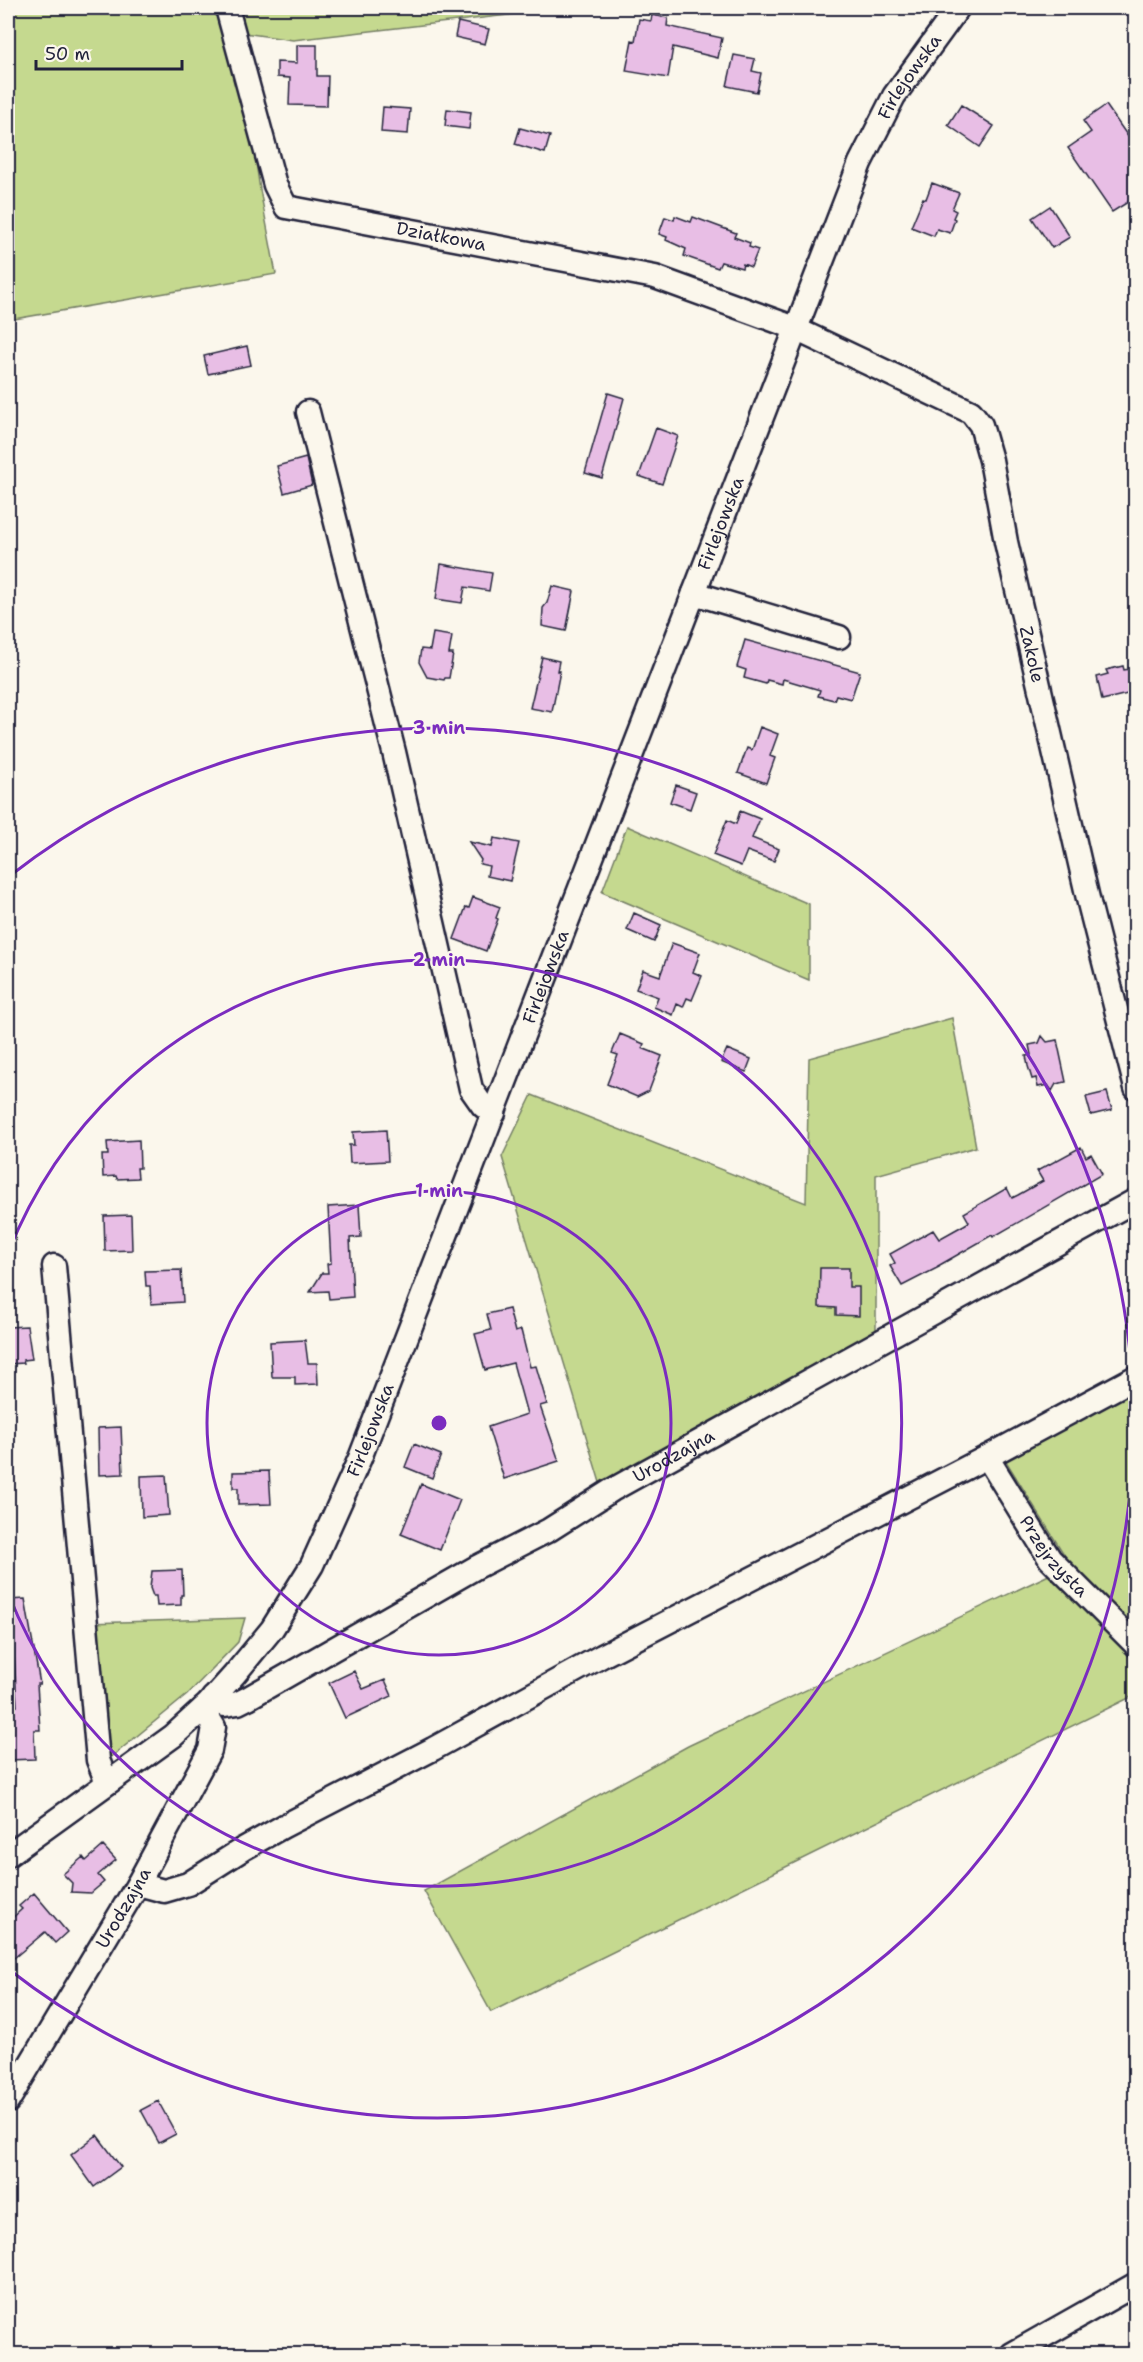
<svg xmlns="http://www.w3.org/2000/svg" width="1143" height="2362" viewBox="0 0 1143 2362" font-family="'Shantell Sans',sans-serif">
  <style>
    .green { fill: #c5d98f; stroke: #747e65; stroke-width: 1.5 }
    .building { fill: #e8bee5; stroke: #22223b; stroke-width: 1.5 }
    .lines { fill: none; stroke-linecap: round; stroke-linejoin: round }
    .minor-casing { stroke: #22223b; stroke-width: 27 }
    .minor { stroke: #fbf7ec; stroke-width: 22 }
    .ring { fill: none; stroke: #7b2cbf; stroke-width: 3 }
    .labels { text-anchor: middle; stroke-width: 4.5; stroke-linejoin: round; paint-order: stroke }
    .street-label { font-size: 18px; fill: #22223b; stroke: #fbf7ec }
    .centre { fill: #7b2cbf; stroke: #fbf7ec; stroke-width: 3 }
    .ring-label { font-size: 18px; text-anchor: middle; font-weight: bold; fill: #7b2cbf; stroke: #fbf7ec; stroke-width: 4.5; stroke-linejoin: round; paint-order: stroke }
  </style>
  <rect width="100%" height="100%" fill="#fbf7ec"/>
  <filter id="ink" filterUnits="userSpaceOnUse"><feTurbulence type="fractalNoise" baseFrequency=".0167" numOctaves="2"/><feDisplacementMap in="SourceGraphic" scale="12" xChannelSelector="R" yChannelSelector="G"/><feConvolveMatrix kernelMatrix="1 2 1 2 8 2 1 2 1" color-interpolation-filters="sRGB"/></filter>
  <g filter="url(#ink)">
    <path class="green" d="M 8,8 L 568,8 L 293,40 L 237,32 L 260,190 L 276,274 L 8,320 Z
      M 627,826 L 809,904 L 809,980 L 602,892 Z
      M 952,1018 L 976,1147 L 876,1175 L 876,1341 L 601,1486 L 502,1157 L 532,1095 L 806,1203 L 809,1058 Z
      M 1135,1377 L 1135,1631 L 1070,1564 L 999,1450 Z
      M 1053,1573 L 1135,1658 L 1135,1695 L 491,2012 L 424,1891 L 688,1746 Z
      M 245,1618 L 238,1642 L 187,1695 L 104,1763 L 90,1623 Z"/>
    <path class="building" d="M 652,15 L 668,18 L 667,26 L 722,38 L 718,58 L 673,47 L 668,78 L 626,71 L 632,40 L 635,41 L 639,19 L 651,21 Z
      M 458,22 L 489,29 L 485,44 L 455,37 Z
      M 297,45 L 317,45 L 317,76 L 328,76 L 327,106 L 289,105 L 290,78 L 277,77 L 277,62 L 297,63 Z
      M 734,55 L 755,59 L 752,71 L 761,73 L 757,92 L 727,86 Z
      M 961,105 L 994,126 L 980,147 L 948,125 Z
      M 1106,105 L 1136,148 L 1136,197 L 1112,212 L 1068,148 L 1091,132 L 1083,121 Z
      M 383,107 L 410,109 L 408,134 L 381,132 Z
      M 447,109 L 471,112 L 469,129 L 445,126 Z
      M 520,128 L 550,136 L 545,153 L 515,144 Z
      M 932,183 L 959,193 L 952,209 L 956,211 L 953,218 L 955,219 L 950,233 L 937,229 L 934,236 L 911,227 L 923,198 L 926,199 Z
      M 1050,206 L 1070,237 L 1052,248 L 1032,218 Z
      M 675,216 L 691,222 L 693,217 L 736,233 L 734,237 L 750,243 L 749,247 L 758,250 L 751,267 L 743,264 L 742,268 L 721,262 L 718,268 L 684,256 L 686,249 L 666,240 L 667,237 L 659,234 L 665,217 L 674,220 Z
      M 247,346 L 251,365 L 208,374 L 204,356 Z
      M 608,393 L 624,398 L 602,478 L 585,473 Z
      M 656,428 L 678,436 L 662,484 L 639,476 Z
      M 306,458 L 312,485 L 284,493 L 277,466 Z
      M 441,564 L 492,573 L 489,591 L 465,587 L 462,603 L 436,599 Z
      M 552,586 L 574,591 L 566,631 L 542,626 L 543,608 L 547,603 Z
      M 433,633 L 452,636 L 449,654 L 453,654 L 449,678 L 445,678 L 444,680 L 427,677 L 419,662 L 421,649 L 430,650 Z
      M 745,640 L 860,672 L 851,699 L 836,695 L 834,700 L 818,696 L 820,690 L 783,679 L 782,684 L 767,680 L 766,684 L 744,678 L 746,670 L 737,667 Z
      M 542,657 L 559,661 L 557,671 L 560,671 L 552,712 L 530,708 Z
      M 1123,666 L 1124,670 L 1136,668 L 1136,692 L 1102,700 L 1097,677 L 1108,674 L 1106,670 Z
      M 760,727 L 778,734 L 770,756 L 775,758 L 766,783 L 738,773 L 747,748 L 752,750 Z
      M 676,785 L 696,792 L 690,809 L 670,802 Z
      M 740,811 L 760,819 L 752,838 L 779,849 L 774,861 L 747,851 L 741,866 L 713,855 L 727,820 L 736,824 Z
      M 494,838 L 519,843 L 510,881 L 487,876 L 489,866 L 480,864 L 481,860 L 469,842 L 492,847 Z
      M 473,897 L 500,907 L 496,918 L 498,919 L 486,951 L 454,939 L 466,907 L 469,908 Z
      M 634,913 L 661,925 L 654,942 L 627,930 Z
      M 672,943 L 700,953 L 693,972 L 702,976 L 692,1000 L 687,998 L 683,1007 L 677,1004 L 673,1015 L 654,1007 L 658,997 L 636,989 L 643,970 L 660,976 Z
      M 620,1034 L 644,1044 L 642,1048 L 662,1056 L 649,1091 L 637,1097 L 607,1084 L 618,1055 L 612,1053 Z
      M 1042,1036 L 1047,1042 L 1057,1040 L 1066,1082 L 1056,1084 L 1052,1091 L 1048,1085 L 1038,1087 L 1036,1078 L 1032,1079 L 1028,1066 L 1026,1056 L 1031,1055 L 1029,1045 L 1039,1043 Z
      M 727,1049 L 751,1059 L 746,1072 L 721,1062 Z
      M 1107,1092 L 1112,1110 L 1091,1115 L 1086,1097 Z
      M 386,1130 L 388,1161 L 350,1163 L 349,1145 L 354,1145 L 353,1132 Z
      M 139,1140 L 140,1168 L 137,1168 L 138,1178 L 117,1179 L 116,1176 L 103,1177 L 102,1155 L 108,1155 L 107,1142 Z
      M 1081,1147 L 1086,1157 L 1091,1154 L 1102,1174 L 993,1237 L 992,1235 L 938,1266 L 939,1267 L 902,1286 L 890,1266 L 895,1263 L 890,1254 L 933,1230 L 939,1239 L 964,1225 L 969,1222 L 964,1213 L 1007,1188 L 1012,1198 L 1018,1195 L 1043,1181 L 1037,1171 Z
      M 359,1205 L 361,1237 L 350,1238 L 353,1297 L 329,1299 L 328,1291 L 310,1292 L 322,1273 L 328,1273 L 327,1264 L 331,1263 L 328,1207 Z
      M 131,1215 L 132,1250 L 105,1251 L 104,1216 Z
      M 820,1268 L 849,1268 L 849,1287 L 859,1287 L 859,1316 L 836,1315 L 836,1308 L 819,1307 Z
      M 181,1270 L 183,1302 L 151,1304 L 150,1286 L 146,1286 L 145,1271 Z
      M 509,1309 L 515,1332 L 521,1330 L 530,1367 L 536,1366 L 547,1404 L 540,1406 L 559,1461 L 504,1479 L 488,1427 L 527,1414 L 513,1363 L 485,1370 L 475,1334 L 491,1330 L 487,1314 Z
      M 27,1326 L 32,1359 L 23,1360 L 24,1363 L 8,1364 L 8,1327 Z
      M 305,1340 L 308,1363 L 317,1363 L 318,1384 L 295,1385 L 295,1377 L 272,1377 L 270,1342 Z
      M 121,1427 L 123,1474 L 99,1475 L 98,1428 Z
      M 414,1444 L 441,1455 L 432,1478 L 405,1467 Z
      M 269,1471 L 271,1504 L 238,1505 L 238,1488 L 233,1488 L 233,1472 Z
      M 166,1475 L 169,1515 L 142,1517 L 141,1476 Z
      M 421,1484 L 460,1500 L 440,1550 L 401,1534 Z
      M 182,1570 L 183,1595 L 181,1595 L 181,1605 L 157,1606 L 156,1596 L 153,1596 L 150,1588 L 152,1571 Z
      M 25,1599 L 40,1684 L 37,1684 L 40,1730 L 34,1730 L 35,1759 L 8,1760 L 8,1707 L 17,1706 L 12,1618 L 8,1619 L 8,1600 Z
      M 354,1671 L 363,1689 L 385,1680 L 392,1696 L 345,1718 L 329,1683 Z
      M 103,1846 L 116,1860 L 98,1875 L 104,1882 L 91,1893 L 71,1892 L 72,1883 L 63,1874 L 83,1857 L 86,1861 Z
      M 34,1893 L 67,1932 L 55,1943 L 45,1932 L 8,1963 L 8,1922 L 22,1909 L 19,1906 Z
      M 158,2101 L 176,2134 L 159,2143 L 141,2110 Z
      M 97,2135 L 121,2167 L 94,2187 L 71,2155 Z"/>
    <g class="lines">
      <g class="minor-casing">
        <g id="minor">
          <path id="s1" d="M 227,8 L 275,185 L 286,207 L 655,277 L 787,325 L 971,412 L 981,425 L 991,460 L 1006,542 L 1089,903 L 1136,1088"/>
          <path d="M 308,412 L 394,752 L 471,1089 L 483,1106 L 494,1113"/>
          <path d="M 694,593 L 839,637"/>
          <path d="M 54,1266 L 98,1760 L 107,1783"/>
          <path id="s2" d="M 987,1457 L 1050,1559 L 1136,1645"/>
          <path id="s3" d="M 213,1698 L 225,1705 L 238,1703 L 248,1698 L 475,1568 L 549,1530 L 612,1490 L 1136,1200"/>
          <path id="s4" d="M 8,1855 L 173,1736 L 207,1705 L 234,1675 L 272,1629 L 312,1565 L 360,1458 L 860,163 L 894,96 L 958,8"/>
          <path d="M 138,1884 L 164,1891 L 188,1884 L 243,1849 L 284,1826 L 433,1749 L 602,1656 L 987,1457 L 1136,1377"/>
          <path id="s5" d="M 8,2101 L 138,1884 L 210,1750 L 214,1727 L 203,1709"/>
          <path d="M 1012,2354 L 1136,2284"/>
        </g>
      </g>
      <use href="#minor" class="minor"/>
    </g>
  </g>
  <g class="ring">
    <circle cx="439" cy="1423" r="232"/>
    <path d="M8 1253A463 463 0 1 1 8 1593"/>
    <path d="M11 875A695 695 0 1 1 11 1971"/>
  </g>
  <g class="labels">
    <g class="street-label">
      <text dy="6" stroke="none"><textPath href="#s4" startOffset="2030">Firlejowska</textPath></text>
      <text dy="6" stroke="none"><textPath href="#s1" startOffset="366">Działkowa</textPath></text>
      <text dy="6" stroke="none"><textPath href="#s4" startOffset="1544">Firlejowska</textPath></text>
      <text dy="6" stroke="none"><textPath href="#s1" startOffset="1179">Zakole</textPath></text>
      <text dy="6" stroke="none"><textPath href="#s4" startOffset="1058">Firlejowska</textPath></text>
      <text dy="6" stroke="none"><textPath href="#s4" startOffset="572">Firlejowska</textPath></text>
      <text dy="6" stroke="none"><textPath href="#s3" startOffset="528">Urodzajna</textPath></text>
      <text dy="6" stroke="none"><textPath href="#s2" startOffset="120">Przejrzysta</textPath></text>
      <text dy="6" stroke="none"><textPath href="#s5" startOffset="225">Urodzajna</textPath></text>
    </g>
  </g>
  <circle cx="439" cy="1423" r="9" class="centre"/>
  <g class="ring-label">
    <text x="439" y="734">3 min</text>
    <text x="439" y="966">2 min</text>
    <text x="439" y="1197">1 min</text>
  </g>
  <rect width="1143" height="2362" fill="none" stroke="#fbf7ec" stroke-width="30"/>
  <rect x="15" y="15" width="1113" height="2332" fill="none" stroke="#22223b" stroke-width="2" filter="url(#ink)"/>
  <path d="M36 60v9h146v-9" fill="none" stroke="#22223b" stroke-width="3"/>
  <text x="45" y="60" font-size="18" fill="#22223b" stroke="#fbf7ec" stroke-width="4.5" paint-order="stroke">50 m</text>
</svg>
